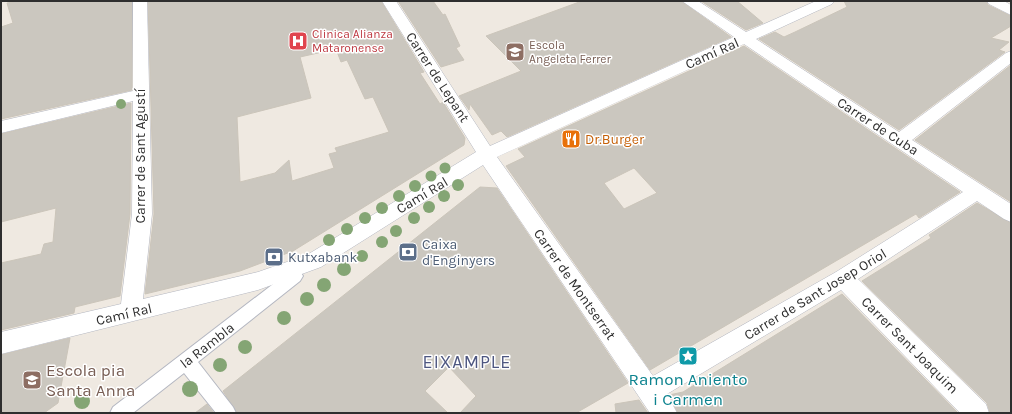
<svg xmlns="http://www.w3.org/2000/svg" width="1012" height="414" viewBox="0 0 1012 414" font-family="Karla,sans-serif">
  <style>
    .building { fill: #cbc7bf; stroke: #cbc5ba; fill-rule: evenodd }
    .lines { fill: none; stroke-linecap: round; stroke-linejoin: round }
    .pedestrian-casing { stroke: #b4b7c1; stroke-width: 2 }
    .minor-casing { stroke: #b4b7c1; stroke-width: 1 }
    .pedestrian { fill: #fff; fill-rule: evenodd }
    .minor { fill: #fff; fill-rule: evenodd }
    .tree { fill: #84a574 }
    .labels { text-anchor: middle; stroke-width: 3; stroke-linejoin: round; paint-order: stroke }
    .far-health-label { font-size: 12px; fill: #be3a42; stroke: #fff; text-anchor: start }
    .far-education-label { font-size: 12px; fill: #785e54; stroke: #fff; text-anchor: start }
    .street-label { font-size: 14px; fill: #2e2e2e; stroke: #fff }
    .food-label { font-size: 14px; fill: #c56008; stroke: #fff; text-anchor: start }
    .service-label { font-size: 14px; fill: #4e5e75; stroke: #fff; text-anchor: start }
    .near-education-label { font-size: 17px; fill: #785e54; stroke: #fff; text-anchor: start }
    .near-culture-label { font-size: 17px; fill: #0d838f; stroke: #fff }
    .near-neighbourhood-label { font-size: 18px; letter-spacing: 1px; fill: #4d5680; stroke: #fff }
  </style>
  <rect width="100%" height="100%" fill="#efe9e1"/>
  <path class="building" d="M 17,1 L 132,1 L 132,90 L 1,119 L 1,27 L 13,23 L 7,3 Z
    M 148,1 L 381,1 L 424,72 L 420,73 L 440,104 L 443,102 L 465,138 L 464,145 L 293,251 L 240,271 L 145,294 L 154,214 ZM 336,49 L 341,62 L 347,60 L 365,99 L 373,97 L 389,132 L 335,148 L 337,152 L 329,154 L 334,168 L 292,181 L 289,160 L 275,173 L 240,182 L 237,117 L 311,98 L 300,57 Z
    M 398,1 L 433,1 L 443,15 L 445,14 L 460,46 L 456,48 L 464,60 L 441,67 Z
    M 582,1 L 681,1 L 731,37 L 507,137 L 501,131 L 492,135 L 470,104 L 469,110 L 459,96 L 521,71 L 486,36 Z
    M 701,1 L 737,1 L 763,23 L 746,30 Z
    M 844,1 L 986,1 L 988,5 L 1011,16 L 1011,26 L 991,38 L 1009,42 L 999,50 L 1005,52 L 899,130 L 759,39 L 775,32 L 784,37 L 795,32 L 847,7 Z
    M 744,46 L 960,192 L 919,218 L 916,214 L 650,370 L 506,166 L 525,157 L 518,149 ZM 634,168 L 657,193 L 624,209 L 604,183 Z
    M 1011,65 L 1011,202 L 915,140 Z
    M 131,103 L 130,214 L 120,296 L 75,307 L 74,313 L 1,330 L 1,263 L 41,254 L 44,244 L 53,242 L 56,208 L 1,222 L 1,134 Z
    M 480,187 L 497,188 L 628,383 L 576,413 L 460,413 L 476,396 L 449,367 L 425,391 L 448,413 L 237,413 L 223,391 Z
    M 977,203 L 1011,223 L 1011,413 L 990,413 L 987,403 L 862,281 L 931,238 L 929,235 Z
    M 842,294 L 958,413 L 678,413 L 669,395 L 683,392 Z
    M 70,338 L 58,403 L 44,413 L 1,413 L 1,355 Z
    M 639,400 L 648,413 L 616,413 L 615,404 Z
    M 207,404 L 214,413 L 195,413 Z"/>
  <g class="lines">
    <g class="pedestrian-casing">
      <path id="pedestrian" d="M 295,269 L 300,271 L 303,276 L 300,281 L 198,362 L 233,407 L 236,413 L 216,413 L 184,373 L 133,413 L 110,413 L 113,407 L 290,271 Z"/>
    </g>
    <g class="minor-casing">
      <path id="minor" d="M 133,1 L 147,1 L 152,214 L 143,299 L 258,272 L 307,255 L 476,152 L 382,1 L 396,1 L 490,146 L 734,37 L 682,1 L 698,1 L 746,32 L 816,1 L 834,1 L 832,4 L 756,39 L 899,132 L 1006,53 L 1011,51 L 1011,63 L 912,140 L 1011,204 L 1011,222 L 1004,219 L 977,201 L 858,279 L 986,404 L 989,413 L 960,413 L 841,290 L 667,394 L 677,413 L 650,413 L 483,165 L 321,267 L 258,290 L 1,354 L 1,332 L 121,304 L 132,214 L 133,101 L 1,133 L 1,121 L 133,91 ZM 744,44 L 963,192 L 836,272 L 653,376 L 497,157 Z
        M 987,1 L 1004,1 L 1011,5 L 1011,15 L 989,4 Z"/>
    </g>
    <use href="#pedestrian" class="pedestrian"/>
    <use href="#minor" class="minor"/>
  </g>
  <g class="tree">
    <circle cx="121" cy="104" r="5"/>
    <circle cx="445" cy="168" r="5.5"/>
    <circle cx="431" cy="176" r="5.5"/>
    <circle cx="458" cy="185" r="6"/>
    <circle cx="415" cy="186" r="6"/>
    <circle cx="399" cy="196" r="6"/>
    <circle cx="444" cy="196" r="6"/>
    <circle cx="429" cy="207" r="6"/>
    <circle cx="382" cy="208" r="6"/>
    <circle cx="365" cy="218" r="6"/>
    <circle cx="414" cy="218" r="6"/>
    <circle cx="347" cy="229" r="6"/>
    <circle cx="396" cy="231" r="6"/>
    <circle cx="329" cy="240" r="6"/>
    <circle cx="382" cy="242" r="6"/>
    <circle cx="362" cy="256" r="6"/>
    <circle cx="344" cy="269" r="7"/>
    <circle cx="324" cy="285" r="7"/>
    <circle cx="307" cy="299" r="7"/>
    <circle cx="284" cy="318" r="7"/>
    <circle cx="245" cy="347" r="7"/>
    <circle cx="220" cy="365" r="7"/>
    <circle cx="190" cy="389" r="8"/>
    <circle cx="82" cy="401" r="8"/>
  </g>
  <defs>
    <g id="hospital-square" transform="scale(1)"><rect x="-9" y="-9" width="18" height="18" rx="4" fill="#e0444e" stroke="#fff"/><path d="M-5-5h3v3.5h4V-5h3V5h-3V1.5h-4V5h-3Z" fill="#fff"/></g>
    <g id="school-square" transform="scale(1)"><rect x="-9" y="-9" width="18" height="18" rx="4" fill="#8d6e63" stroke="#fff"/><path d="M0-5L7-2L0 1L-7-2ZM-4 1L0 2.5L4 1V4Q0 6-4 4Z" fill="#fff"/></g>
    <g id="restaurant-square" transform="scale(1)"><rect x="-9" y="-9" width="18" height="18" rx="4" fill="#e8710a" stroke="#fff"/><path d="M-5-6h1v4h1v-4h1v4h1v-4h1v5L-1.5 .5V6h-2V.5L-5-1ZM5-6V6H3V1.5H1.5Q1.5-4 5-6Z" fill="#fff"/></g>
    <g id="bank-square" transform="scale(1)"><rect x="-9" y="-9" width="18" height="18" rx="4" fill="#5c6f8a" stroke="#fff"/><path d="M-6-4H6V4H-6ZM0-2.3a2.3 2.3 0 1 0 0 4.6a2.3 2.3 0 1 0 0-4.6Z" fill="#fff"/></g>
    <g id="sight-square" transform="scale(1)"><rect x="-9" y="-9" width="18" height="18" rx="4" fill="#0f9aa8" stroke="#fff"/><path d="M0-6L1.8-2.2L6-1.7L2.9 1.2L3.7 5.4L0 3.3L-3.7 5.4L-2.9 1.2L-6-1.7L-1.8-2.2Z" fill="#fff"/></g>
  </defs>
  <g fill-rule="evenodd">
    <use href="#hospital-square" x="298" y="41"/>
    <use href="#school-square" x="515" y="52"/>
    <use href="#restaurant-square" x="571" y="139"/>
    <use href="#bank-square" x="408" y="252"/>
    <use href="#bank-square" x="274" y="257"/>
    <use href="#sight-square" x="688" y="356"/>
    <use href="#school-square" x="32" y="380"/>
  </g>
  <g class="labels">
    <g class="far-health-label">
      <text x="312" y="38">Clinica Alianza<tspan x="312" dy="14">Mataronense</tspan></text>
    </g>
    <g class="far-education-label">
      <text x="529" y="49">Escola<tspan x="529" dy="14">Angeleta Ferrer</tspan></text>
    </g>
    <g class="street-label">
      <text transform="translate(712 53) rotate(-24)" y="5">Camí Ral</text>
      <text transform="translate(438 77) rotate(57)" y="5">Carrer de Lepant</text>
      <text transform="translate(878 126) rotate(33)" y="5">Carrer de Cuba</text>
      <text transform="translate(140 156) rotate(-90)" y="5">Carrer de Sant Agustí</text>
      <text transform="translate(422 195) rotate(-31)" y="5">Camí Ral</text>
      <text transform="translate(575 284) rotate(55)" y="5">Carrer de Montserrat</text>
      <text transform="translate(815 294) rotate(-31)" y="5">Carrer de Sant Josep Oriol</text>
      <text transform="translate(124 314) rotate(-13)" y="5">Camí Ral</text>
      <text transform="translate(207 345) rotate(-38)" y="5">la Rambla</text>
      <text transform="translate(910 345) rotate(45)" y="5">Carrer Sant Joaquim</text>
    </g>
    <g class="food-label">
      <text x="585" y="144">Dr.Burger</text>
    </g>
    <g class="service-label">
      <text x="422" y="249">Caixa<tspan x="422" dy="16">d'Enginyers</tspan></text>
      <text x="288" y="262">Kutxabank</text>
    </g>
    <g class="near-education-label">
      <text x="46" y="376">Escola pia<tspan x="46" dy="20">Santa Anna</tspan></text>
    </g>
    <g class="near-culture-label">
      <text x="688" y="385">Ramon Aniento<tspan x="688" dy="20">i Carmen</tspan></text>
    </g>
    <g class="near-neighbourhood-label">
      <text x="467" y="368">EIXAMPLE</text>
    </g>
  </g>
  <rect width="1012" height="414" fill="none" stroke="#2e2e2e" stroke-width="4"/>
</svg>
